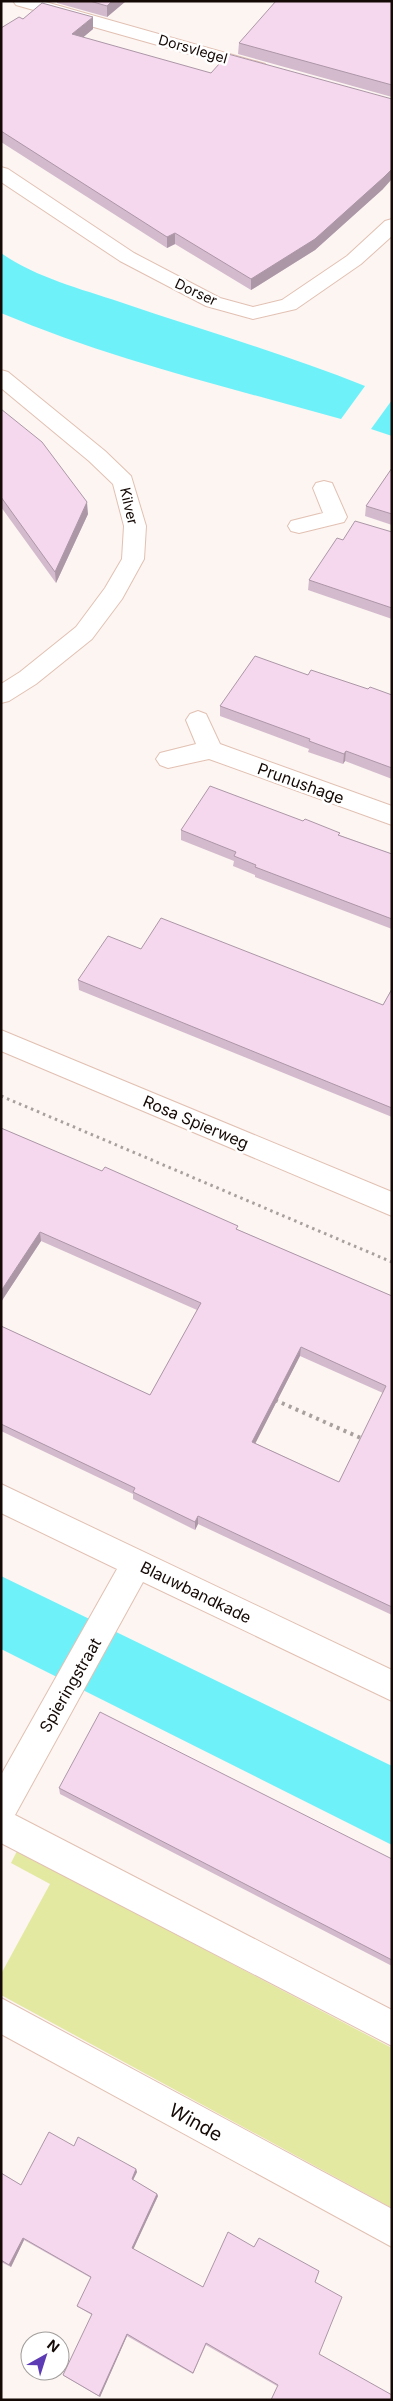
<svg xmlns="http://www.w3.org/2000/svg" width="393" height="2401" viewBox="0 0 393 2401" font-family="Inter,sans-serif">
  <style>
    .green { fill: #e4e9a2 }
    .water { fill: #6ff1fa }
    .lines { fill: none; stroke-linecap: round; stroke-linejoin: round }
    .minor-casing { stroke: #e2c0b2; stroke-width: 2 }
    .path-far1 { stroke: #a8a09d; stroke-width: 3; stroke-dasharray: 2.5 4; stroke-linecap: butt }
    .path { stroke: #a8a09d; stroke-width: 4; stroke-dasharray: 3 4.5; stroke-linecap: butt }
    .minor { fill: #fff; fill-rule: evenodd }
    .wall { fill: #d4bacd; fill-rule: evenodd }
    .shaded-wall { fill: #ac97a7 }
    .building { fill: #f6d8ee; stroke: #ac97a7; fill-rule: evenodd }
    .labels { text-anchor: middle; stroke-width: 5; stroke-linejoin: round; paint-order: stroke }
    .far-street-label { font-size: 14px; fill: #140905; stroke: #fff }
    .street-label { font-size: 16px; fill: #140905; stroke: #fff }
    .near-street-label { font-size: 19px; fill: #140905; stroke: #fff }
  </style>
  <rect width="100%" height="100%" fill="#fcf5f2"/>
  <path class="green" d="M 17,1851 L 392,2048 L 392,2208 L 1,1995 L 1,1974 L 50,1884 L 11,1863 Z"/>
  <path class="water" d="M 1,253 C 35,277 81,289 120,302 C 202,330 285,354 365,386 L 341,419 C 227,387 110,359 1,313 Z
    M 392,400 L 392,436 L 371,429 Z
    M 1,1576 L 392,1766 L 392,1845 L 1,1649 Z"/>
  <g class="lines">
    <g class="minor-casing">
      <path id="minor" d="M 13,1 L 42,1 L 265,64 L 268,68 L 265,72 L 253,72 L 16,5 Z
        M 1,167 L 8,169 L 134,253 L 220,298 L 253,307 L 282,300 L 347,256 L 385,221 L 392,219 L 392,236 L 361,264 L 296,309 L 253,319 L 206,306 L 120,261 L 1,182 Z
        M 1,370 L 8,372 L 105,451 L 131,476 L 146,526 L 144,559 L 122,599 L 92,639 L 36,684 L 9,701 L 1,703 L 1,684 L 20,672 L 76,627 L 105,588 L 122,559 L 124,526 L 113,484 L 89,461 L 1,388 Z
        M 324,481 L 332,483 L 347,517 L 344,522 L 299,533 L 291,531 L 288,526 L 291,521 L 323,513 L 313,488 L 316,483 Z
        M 198,711 L 206,714 L 220,744 L 392,806 L 392,825 L 209,759 L 168,768 L 160,765 L 156,759 L 160,753 L 196,744 L 186,720 L 190,714 Z
        M 1,1030 L 392,1192 L 392,1216 L 1,1051 Z
        M 1,1484 L 392,1670 L 392,1701 L 143,1582 L 15,1815 L 392,2010 L 392,2046 L 1,1843 L 1,1775 L 117,1569 L 1,1513 Z
        M 1,1998 L 392,2209 L 392,2247 L 1,2034 Z"/>
    </g>
    <path class="path-far1" d="M 1,1096 L 392,1262"/>
    <path class="path" d="M 275,1400 L 363,1439"/>
    <use href="#minor" class="minor"/>
  </g>
  <path class="wall" d="M 57,1 L 126,1 L 107,17 L 57,3 Z
    M 392,1 L 392,97 L 238,54 L 239,43 Z
    M 23,19 L 93,29 L 83,37 L 383,189 L 315,250 L 251,290 L 175,244 L 167,248 L 1,142 L 1,28 Z
    M 1,409 L 88,514 L 56,583 L 1,507 Z
    M 392,468 L 392,525 L 365,516 L 366,506 Z
    M 392,532 L 392,619 L 308,590 L 309,580 L 343,540 Z
    M 308,675 L 392,695 L 392,779 L 345,761 L 343,764 L 308,752 L 309,749 L 220,716 L 220,706 Z
    M 303,821 L 340,833 L 339,835 L 392,854 L 392,929 L 255,877 L 255,875 L 233,866 L 234,861 L 181,840 L 181,830 Z
    M 141,949 L 383,1005 L 392,988 L 392,1117 L 79,990 L 78,980 Z
    M 1,1128 L 392,1296 L 392,1615 L 198,1524 L 195,1530 L 133,1499 L 133,1494 L 1,1431 L 1,1326 L 150,1395 L 197,1310 L 41,1241 L 1,1302 ZM 300,1356 L 383,1393 L 339,1482 L 255,1443 Z
    M 59,1788 L 392,1859 L 392,1966 L 60,1794 Z
    M 74,2146 L 136,2169 L 137,2172 L 133,2180 L 157,2194 L 158,2196 L 133,2249 L 203,2287 L 254,2247 L 319,2271 L 277,2386 L 206,2345 L 193,2374 L 127,2336 L 100,2397 L 64,2376 L 92,2315 L 78,2307 L 77,2306 L 91,2278 L 24,2240 L 11,2267 L 1,2262 L 1,2173 L 21,2185 Z"/>
  <path class="shaded-wall" d="M 112,1 L 126,1 L 107,17 L 107,6 Z
    M 93,17 L 93,29 L 73,46 L 72,34 Z
    M 392,169 L 392,179 L 383,189 L 315,250 L 251,290 L 251,279 Z
    M 175,233 L 175,244 L 167,248 L 167,237 Z
    M 87,502 L 88,514 L 56,583 L 55,572 Z
    M 346,751 L 345,761 L 343,764 L 344,754 Z
    M 40,1232 L 41,1241 L 1,1302 L 1,1291 Z
    M 301,1347 L 300,1356 L 252,1450 L 252,1442 Z
    M 198,1516 L 198,1524 L 195,1530 L 195,1522 Z
    M 136,2169 L 137,2172 L 132,2182 L 132,2179 Z
    M 157,2194 L 158,2196 L 133,2250 L 132,2248 Z
    M 23,2238 L 24,2240 L 11,2267 L 9,2265 Z
    M 127,2334 L 127,2336 L 100,2397 L 99,2396 Z"/>
  <path class="building" d="M 90,1 L 112,1 L 107,6 Z
    M 276,1 L 392,1 L 392,85 L 239,43 Z
    M 42,3 L 93,17 L 72,34 L 211,73 L 228,54 L 392,99 L 392,169 L 384,177 L 315,239 L 251,279 L 175,233 L 167,237 L 1,131 L 1,28 L 19,17 L 23,19 Z
    M 1,409 L 42,442 L 87,502 L 55,572 L 1,497 Z
    M 392,468 L 392,514 L 366,506 Z
    M 355,521 L 392,532 L 392,608 L 309,580 L 337,538 L 343,540 Z
    M 255,656 L 308,675 L 311,670 L 368,689 L 370,687 L 392,695 L 392,768 L 346,751 L 344,754 L 309,741 L 310,739 L 220,706 Z
    M 210,786 L 303,821 L 305,819 L 340,833 L 338,835 L 392,854 L 392,919 L 255,867 L 256,865 L 234,856 L 236,852 L 181,830 Z
    M 161,918 L 383,1005 L 392,989 L 392,1108 L 78,980 L 108,936 L 141,949 Z
    M 1,1128 L 102,1171 L 105,1167 L 238,1226 L 236,1229 L 392,1296 L 392,1607 L 198,1516 L 195,1522 L 133,1492 L 135,1488 L 1,1424 L 1,1326 L 150,1395 L 201,1303 L 40,1232 L 1,1291 ZM 301,1347 L 386,1386 L 339,1482 L 252,1442 Z
    M 100,1712 L 392,1859 L 392,1960 L 59,1788 Z
    M 49,2132 L 74,2146 L 78,2137 L 136,2169 L 132,2179 L 157,2194 L 132,2248 L 203,2287 L 228,2232 L 254,2247 L 259,2238 L 319,2271 L 315,2282 L 342,2297 L 319,2354 L 392,2395 L 392,2400 L 271,2400 L 278,2385 L 206,2343 L 193,2373 L 127,2334 L 99,2396 L 63,2375 L 92,2314 L 77,2306 L 91,2277 L 23,2238 L 9,2265 L 1,2260 L 1,2173 L 21,2185 Z"/>
  <g class="labels">
    <g class="far-street-label">
      <text transform="translate(193 49) rotate(16)" y="5">Dorsvlegel</text>
      <text transform="translate(196 292) rotate(25)" y="5">Dorser</text>
      <text transform="translate(129 506) rotate(77)" y="5">Kilver</text>
    </g>
    <g class="street-label">
      <text transform="translate(301 783) rotate(20)" y="6">Prunushage</text>
      <text transform="translate(196 1122) rotate(23)" y="6">Rosa Spierweg</text>
      <text transform="translate(196 1592) rotate(26)" y="6">Blauwbandkade</text>
      <text transform="translate(70 1685) rotate(-60)" y="6">Spieringstraat</text>
    </g>
    <g class="near-street-label">
      <text transform="translate(196 2122) rotate(29)" y="7">Winde</text>
    </g>
  </g>
  <rect width="393" height="2401" fill="none" stroke="#140905" stroke-width="5"/>
  <g transform="translate(45 2356) rotate(39)"><circle r="24" fill="#ffffff" stroke="#a19d9b"/>
  <path d="M0-4L9 19L0 12L-9 19Z" fill="#5d3bb4"/>
  <text y="-8" font-size="14" font-weight="bold" text-anchor="middle" fill="#140905">N</text>
  </g>
</svg>
